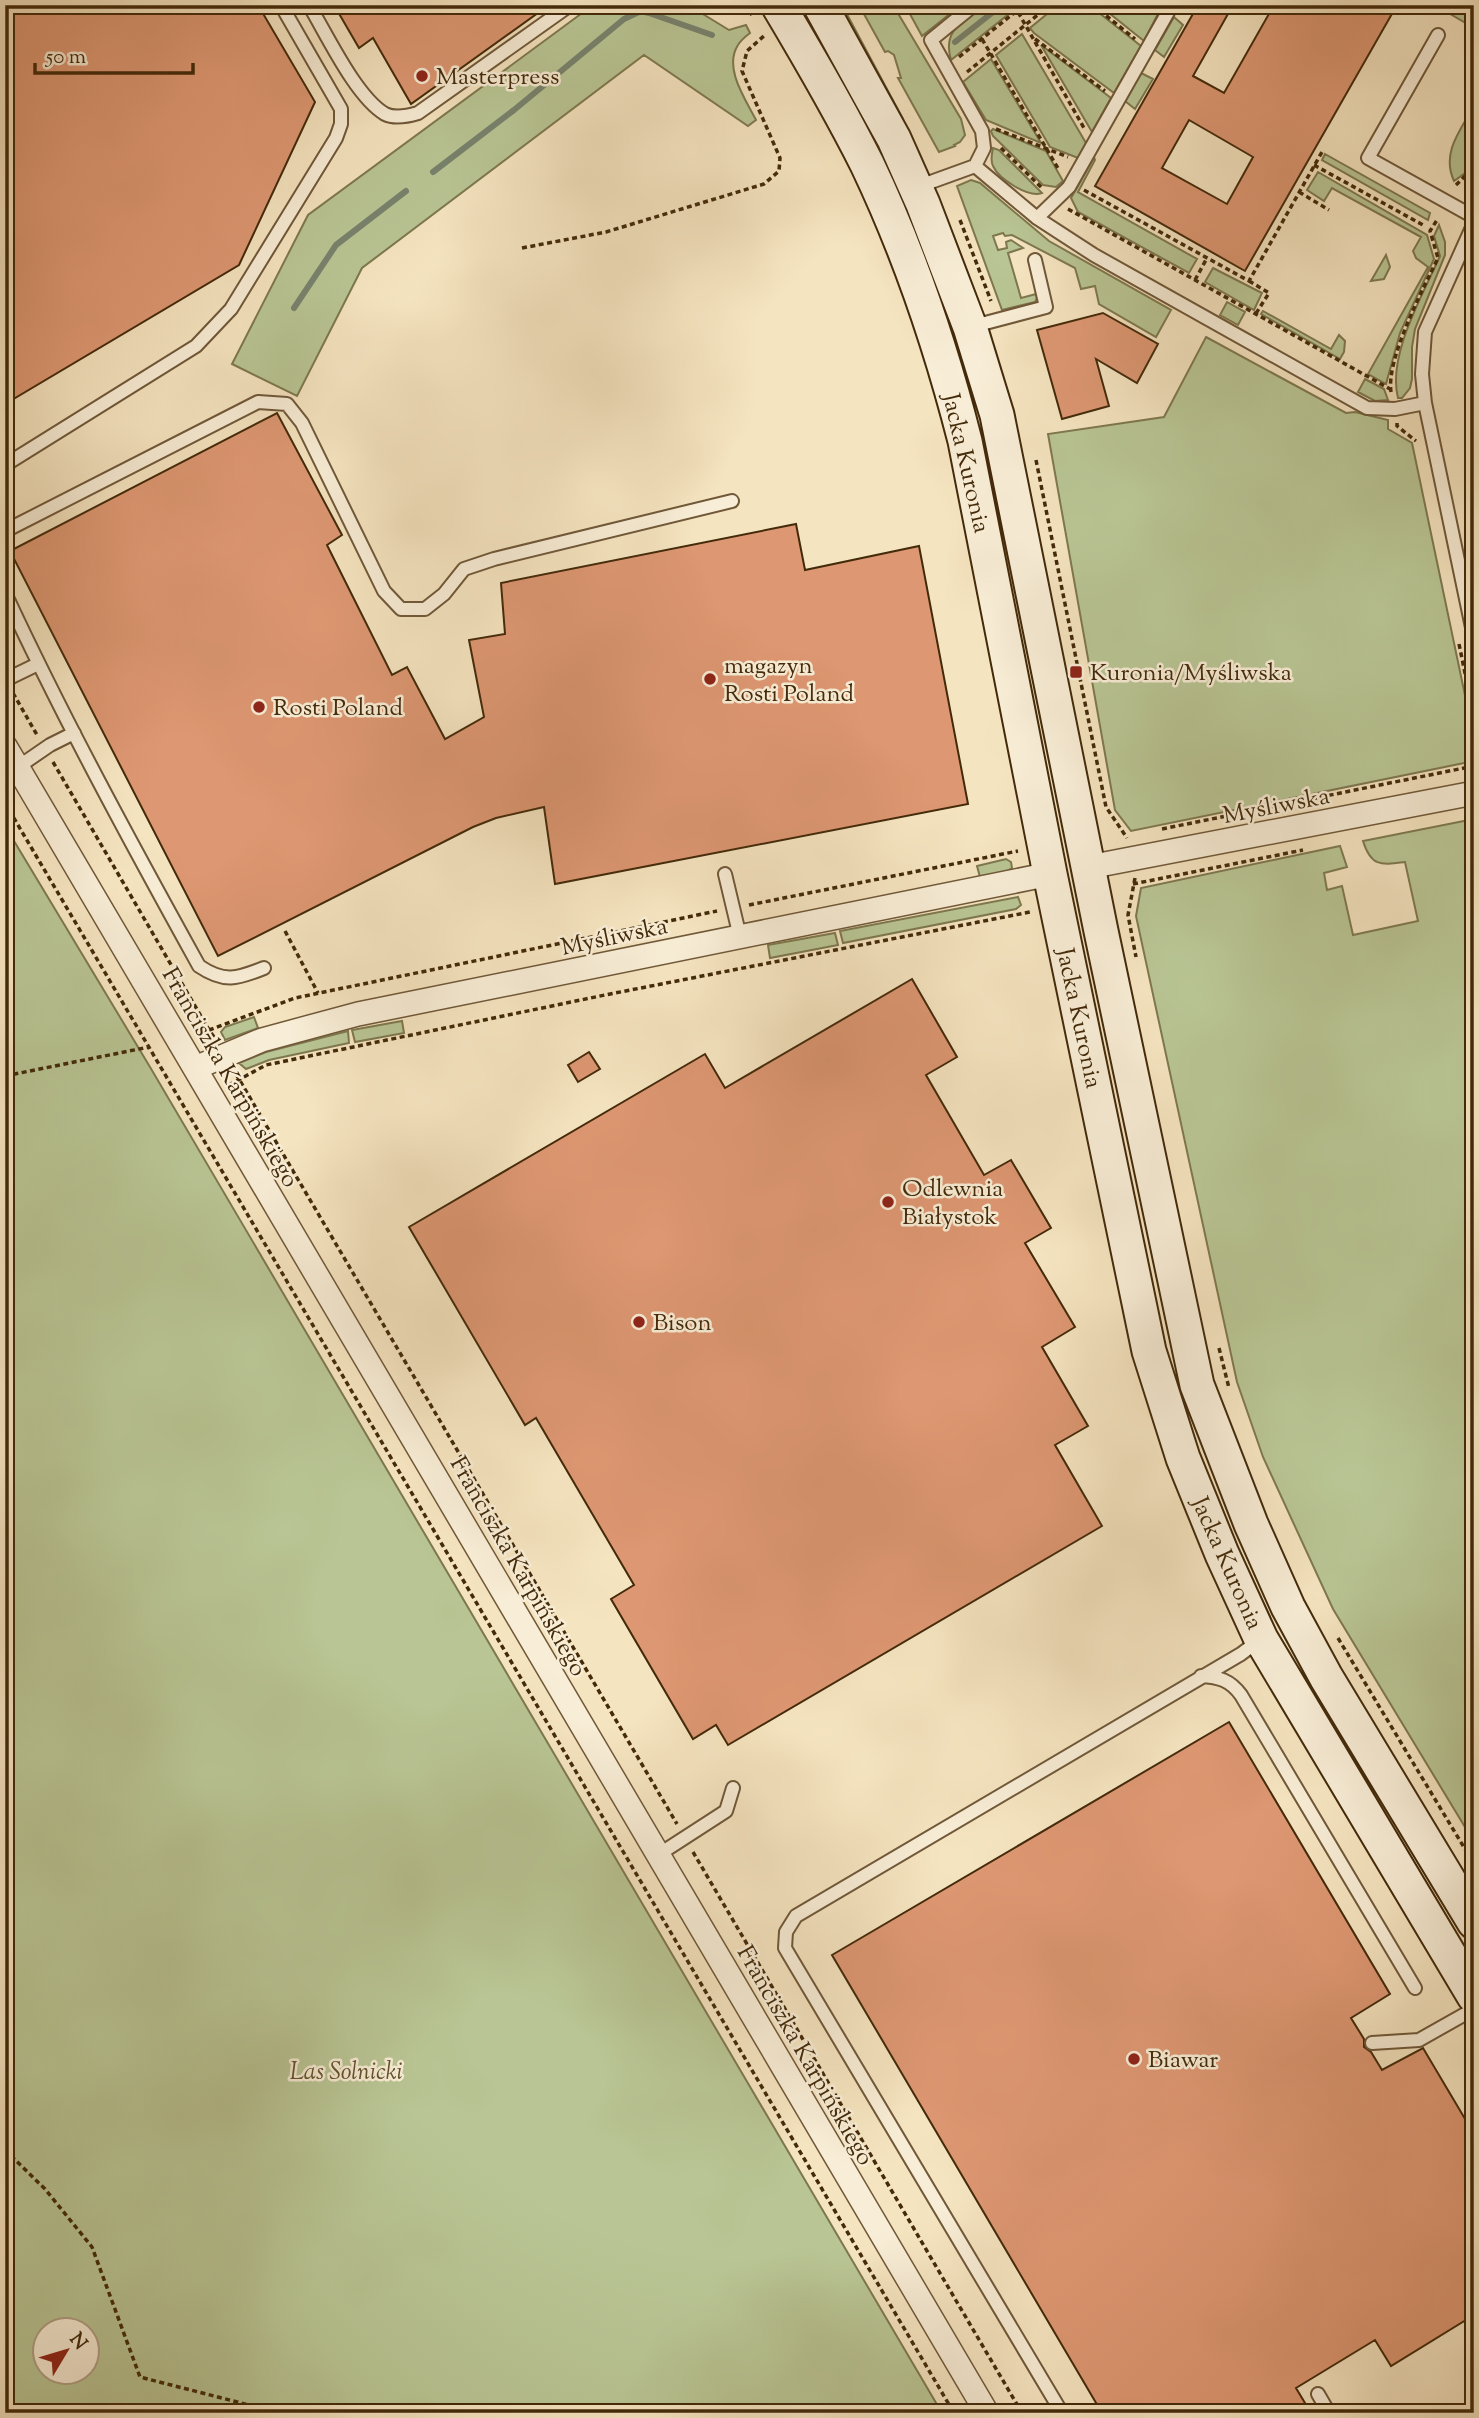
<svg xmlns="http://www.w3.org/2000/svg" width="1479" height="2418" viewBox="0 0 1479 2418" font-family="'Sorts Mill Goudy',serif">
  <style>
    .green { fill: #b9c594; stroke: #7e784f; stroke-width: 2; fill-rule: evenodd }
    .lines { fill: none; stroke-linecap: round; stroke-linejoin: round }
    .stream { stroke: #78836e; stroke-width: 6 }
    .building { fill: #dd9772; stroke: #432a0a; stroke-width: 2; fill-rule: evenodd }
    .service-casing { stroke: #705838; stroke-width: 16 }
    .minor-casing { stroke: #705838; stroke-width: 26 }
    .secondary-casing { stroke: #432a0a; stroke-width: 37 }
    .path { stroke: #432a0a; stroke-width: 3.5; stroke-dasharray: 5 3.5; stroke-linecap: butt }
    .service { stroke: #f8edd6; stroke-width: 12 }
    .minor { stroke: #f8edd6; stroke-width: 23 }
    .secondary { stroke: #f8edd6; stroke-width: 33 }
    .poi-dot { fill: #8f2418; stroke: #f8edd6; stroke-width: 2.5 }
    .labels { text-anchor: middle; stroke-width: 5; stroke-linejoin: round; paint-order: stroke }
    .poi-label { font-size: 24px; fill: #432a0a; stroke: #f8edd6; text-anchor: start }
    .street-label { font-size: 24px; fill: #432a0a; stroke: #f8edd6 }
    .park-label { font-size: 24px; font-style: italic; fill: #60512c; stroke: #f8edd6 }
  </style>
  <rect width="100%" height="100%" fill="#f5e4c0"/>
  <filter id="stains"><feTurbulence type="fractalNoise" baseFrequency=".00286" numOctaves="4"/><feColorMatrix values="0 0 0 0 .2 0 0 0 0 .09 0 0 0 0 .02 0 0 0 .5 -.17"/></filter>
  <radialGradient id="worn" r=".72"><stop offset=".6" stop-color="#630" stop-opacity="0"/><stop offset="1" stop-color="#630" stop-opacity=".3"/></radialGradient>
  <path class="green" d="M 593,5 L 688,5 L 729,30 L 746,25 L 750,33 C 746,36 741,40 738,45 C 723,68 746,100 756,120 L 748,126 L 644,55 L 362,268 L 297,396 L 232,364 L 308,215 Z
    M 835,5 L 842,5 L 903,119 L 899,122 Z
    M 859,5 L 893,5 L 961,119 L 965,135 L 960,142 L 954,145 L 955,146 L 939,152 L 898,78 L 901,78 L 894,55 L 888,51 L 885,52 Z
    M 905,5 L 961,5 L 922,36 Z
    M 983,5 L 1005,5 L 1010,13 L 951,60 C 942,30 963,22 983,5 Z
    M 1058,5 L 1089,5 L 1141,46 L 1114,93 L 1034,33 L 1030,28 Z
    M 1099,5 L 1161,5 L 1162,6 L 1144,41 Z
    M 1435,5 L 1451,5 L 1463,12 L 1468,5 L 1474,5 L 1474,20 L 1469,25 Z
    M 1174,17 L 1183,25 L 1164,57 L 1155,50 Z
    M 1022,34 L 1086,143 L 1078,158 L 1050,147 L 996,55 Z
    M 1041,45 L 1111,98 L 1092,132 Z
    M 991,59 L 1041,143 L 986,120 L 963,82 Z
    M 1141,73 L 1153,79 L 1135,109 L 1125,101 Z
    M 1474,106 L 1474,163 L 1468,171 L 1454,181 C 1441,153 1460,131 1474,106 Z
    M 993,129 L 1046,151 L 1063,181 L 1056,187 L 1043,185 L 993,136 L 991,131 Z
    M 993,148 L 999,150 L 1042,193 C 1028,198 999,179 993,166 C 990,160 992,154 993,148 Z
    M 1325,154 L 1430,213 L 1428,220 L 1322,160 Z
    M 1094,157 L 1095,160 L 1078,192 L 1197,259 L 1189,273 L 1078,212 L 1071,198 Z
    M 1318,172 L 1427,235 L 1434,259 L 1400,333 L 1386,384 L 1368,374 L 1428,267 L 1416,258 L 1413,251 L 1421,237 L 1332,188 L 1324,201 L 1307,190 Z
    M 971,180 L 980,183 L 1049,241 L 1171,310 L 1156,337 L 1099,304 L 1095,286 L 1081,289 L 1075,268 L 1012,235 L 1005,236 L 1003,233 L 993,236 L 998,250 L 1007,248 L 1006,242 L 1011,240 L 1023,248 L 1008,253 L 1021,298 L 1036,294 L 1037,298 L 1035,302 L 1002,310 L 957,186 Z
    M 1439,225 L 1445,242 L 1445,255 L 1415,329 L 1412,347 L 1412,379 L 1410,388 L 1402,398 L 1398,398 C 1387,355 1423,295 1440,256 L 1434,236 Z
    M 1386,255 L 1390,267 L 1384,279 L 1371,281 Z
    M 1213,268 L 1262,293 L 1254,310 L 1205,282 Z
    M 1227,302 L 1245,312 L 1238,325 L 1220,315 Z
    M 1263,311 L 1331,349 L 1339,335 L 1345,341 L 1344,352 L 1340,359 L 1261,314 Z
    M 1206,337 L 1346,413 L 1355,412 L 1388,420 L 1388,429 L 1412,443 L 1474,738 L 1474,761 L 1131,831 L 1115,810 L 1048,434 L 1164,417 Z
    M 1365,379 L 1384,389 L 1388,400 L 1375,401 L 1358,392 Z
    M 1474,803 L 1474,1842 L 1333,1609 L 1263,1457 L 1237,1382 L 1136,916 L 1141,888 L 1340,846 L 1347,867 L 1324,873 L 1327,890 L 1342,886 L 1353,935 L 1418,921 L 1405,862 C 1381,865 1371,867 1363,841 L 1469,820 L 1466,805 Z
    M 5,826 L 150,1067 L 942,2413 L 5,2413 ZM 46,2330 L 88,2330 L 88,2372 L 46,2372 Z
    M 1006,859 L 1011,862 L 1012,868 L 1004,873 L 980,877 L 977,866 Z
    M 1018,897 L 1021,905 L 1016,909 L 843,943 L 840,931 Z
    M 835,933 L 838,945 L 770,958 L 768,945 Z
    M 254,1017 L 258,1028 L 225,1040 L 221,1032 L 225,1027 Z
    M 402,1021 L 404,1033 L 355,1042 L 352,1030 Z
    M 348,1031 L 349,1043 L 269,1060 L 246,1069 L 239,1063 L 266,1052 Z"/>
  <g class="lines">
    <path class="stream" d="M 955,42 L 1002,5
      M 433,172 L 514,110 L 624,19 L 641,11 L 649,13 L 712,35
      M 294,308 L 336,245 L 406,191"/>
  </g>
  <path class="building" d="M 5,5 L 258,5 L 315,102 L 239,265 L 5,404 Z
    M 334,5 L 549,5 L 411,104 L 373,38 L 359,48 Z
    M 1198,5 L 1233,5 L 1193,76 L 1224,93 L 1274,5 L 1397,5 L 1245,271 L 1095,186 ZM 1189,120 L 1253,157 L 1227,204 L 1162,168 Z
    M 1103,313 L 1158,344 L 1137,383 L 1096,359 L 1109,406 L 1062,419 L 1037,330 Z
    M 277,413 L 342,535 L 327,545 L 392,675 L 407,667 L 445,739 L 484,717 L 469,640 L 505,634 L 501,583 L 796,524 L 805,570 L 919,546 L 968,804 L 555,884 L 544,807 L 496,818 L 473,827 L 218,956 L 10,551 Z
    M 912,979 L 957,1057 L 926,1075 L 984,1175 L 1011,1160 L 1051,1228 L 1025,1243 L 1075,1327 L 1042,1347 L 1088,1426 L 1055,1445 L 1102,1526 L 728,1745 L 716,1725 L 693,1739 L 611,1599 L 634,1585 L 536,1418 L 525,1425 L 409,1227 L 705,1054 L 725,1088 Z
    M 589,1052 L 600,1069 L 578,1082 L 568,1065 Z
    M 1229,1722 L 1390,1994 L 1351,2018 L 1364,2039 L 1364,2047 L 1371,2052 L 1382,2070 L 1423,2048 L 1474,2134 L 1474,2315 L 1391,2366 L 1375,2340 L 1296,2388 L 1311,2413 L 1102,2413 L 832,1955 Z"/>
  <g class="lines">
    <g class="service-casing">
      <path id="service" d="M 309,5 C 327,35 356,97 385,114 C 395,119 408,116 418,113 L 570,5
        M 974,5 L 931,40 L 982,131 L 984,148 L 975,166
        M 1172,5 L 1069,187 L 1037,218 L 1094,255 L 1367,408 L 1395,409 L 1425,403
        M 1438,35 L 1368,158 L 1474,217
        M 917,187 L 975,166 L 1037,218
        M 1474,223 L 1425,332 L 1422,374 L 1425,403 L 1474,637
        M 970,327 L 1046,307 L 1035,260
        M 5,465 L 196,346 L 231,309 L 336,138 L 341,124 L 341,109 L 281,5
        M 5,531 L 258,402 L 287,404 L 302,423 L 384,591 L 401,609 L 425,609 L 444,594 L 464,569 L 494,559 L 732,501
        M 5,593 C 64,720 131,843 199,966 C 224,983 237,979 264,968
        M 5,680 L 38,664
        M 18,767 L 50,745 L 74,733
        M 725,874 L 740,937
        M 1201,1676 C 1219,1677 1230,1680 1241,1695 L 1415,1988
        M 658,1855 L 726,1811 L 733,1788
        M 1372,2043 L 1419,2040 L 1474,2009
        M 1318,2394 L 1329,2413
        M 1062,2413 L 785,1948 L 786,1932 L 796,1916 L 1241,1654 L 1261,1639"/>
    </g>
    <g class="minor-casing">
      <path id="minor" d="M 5,746 L 987,2413
        M 1089,867 L 1474,793
        M 195,1068 L 262,1040 L 358,1014 L 1050,874"/>
    </g>
    <g class="secondary-casing">
      <path id="secondary" d="M 778,5 C 809,57 840,110 867,164 C 909,252 941,347 965,441 L 1050,874 L 1149,1351 L 1183,1458 L 1222,1554 L 1261,1639 L 1474,1996
        M 820,5 L 894,139 L 923,204 L 970,327 L 997,415 L 1101,931 L 1197,1385 L 1251,1524 L 1288,1607 L 1326,1677 L 1474,1922"/>
    </g>
    <path class="path" d="M 746,5 L 752,15
      M 1014,5 L 1084,128
      M 1093,5 L 1135,39
      M 982,39 L 1059,170
      M 1035,39 L 1105,91
      M 959,57 L 1024,5
      M 967,72 L 1050,5
      M 996,129 L 1068,157
      M 1001,148 L 1043,189
      M 1314,165 L 1423,225
      M 1456,185 L 1474,167
      M 1084,190 L 1249,281 L 1322,152
      M 1299,192 L 1329,210
      M 1068,209 L 1390,389
      M 960,220 L 991,301
      M 522,248 L 606,232 L 764,184 L 779,171 L 780,158 L 742,71 L 747,51 L 765,35
      M 1195,280 L 1207,258
      M 1249,281 L 1269,293 L 1255,315
      M 1391,392 C 1386,359 1423,289 1438,258 L 1430,231 L 1437,220
      M 1397,423 L 1397,426 L 1416,441
      M 1036,460 L 1106,807 L 1127,838
      M 1459,644 L 1474,717
      M 13,693 L 37,735
      M 53,762 L 209,1030
      M 5,803 L 954,2413
      M 1162,829 L 1474,766
      M 1135,878 L 1128,915 L 1136,957
      M 1133,884 L 1303,850
      M 749,905 L 1018,851
      M 285,931 L 318,993
      M 214,1037 L 209,1030 L 295,998 L 717,911
      M 236,1074 L 677,1824
      M 5,1076 L 149,1047
      M 229,1085 L 266,1065 L 605,995 L 1030,912
      M 1219,1348 L 1229,1388
      M 1338,1638 L 1474,1864
      M 693,1852 L 1022,2413
      M 1466,2030 L 1474,2043
      M 5,2150 L 45,2189 L 92,2247 L 140,2377 L 280,2413"/>
    <use href="#service" class="service"/>
    <use href="#minor" class="minor"/>
    <use href="#secondary" class="secondary"/>
  </g>
  <g class="poi-dot">
    <circle cx="422" cy="76" r="7"/>
    <rect x="1069" y="665" width="14" height="14" rx="3.5"/>
    <circle cx="710" cy="679" r="7"/>
    <circle cx="259" cy="707" r="7"/>
    <circle cx="888" cy="1202" r="7"/>
    <circle cx="639" cy="1322" r="7"/>
    <circle cx="1134" cy="2059" r="7"/>
  </g>
  <g class="labels">
    <g class="poi-label">
      <text x="436" y="84">Masterpress</text>
      <text x="724" y="673">magazyn<tspan x="724" dy="28">Rosti Poland</tspan></text>
      <text x="1090" y="680">Kuronia/Myśliwska</text>
      <text x="273" y="715">Rosti Poland</text>
      <text x="902" y="1196">Odlewnia<tspan x="902" dy="28">Białystok</tspan></text>
      <text x="653" y="1330">Bison</text>
      <text x="1148" y="2067">Biawar</text>
    </g>
    <g class="street-label">
      <text transform="translate(967 463) rotate(77)" y="8">Jacka Kuronia</text>
      <text transform="translate(1276 805) rotate(-11)" y="8">Myśliwska</text>
      <text transform="translate(614 936) rotate(-12)" y="8">Myśliwska</text>
      <text transform="translate(1080 1018) rotate(78)" y="8">Jacka Kuronia</text>
      <text transform="translate(231 1077) rotate(60)" y="8">Franciszka Karpińskiego</text>
      <text transform="translate(1228 1563) rotate(66)" y="8">Jacka Kuronia</text>
      <text transform="translate(519 1566) rotate(60)" y="8">Franciszka Karpińskiego</text>
      <text transform="translate(806 2055) rotate(60)" y="8">Franciszka Karpińskiego</text>
    </g>
    <g class="park-label">
      <text x="346" y="2079">Las Solnicki</text>
    </g>
  </g>
  <rect width="1479" height="2418" fill="none" stroke="#f5e4c0" stroke-width="28"/>
  <rect x="7" y="7" width="1465" height="2404" fill="none" stroke="#432a0a" stroke-width="3.5"/>
  <rect x="14" y="14" width="1451" height="2390" fill="none" stroke="#432a0a" stroke-width="2"/>
  <g transform="translate(66 2351) rotate(52)"><circle r="33" fill="#f8edd6" stroke="#b09f84" stroke-width="2"/>
  <path d="M0-5L12 26L0 18L-12 26Z" fill="#8f2418"/>
  <text y="-10" font-size="19" font-weight="bold" text-anchor="middle" fill="#432a0a">N</text>
  </g>
  <path d="M35 63v10h158v-10" fill="none" stroke="#432a0a" stroke-width="3.5"/>
  <text x="46" y="63" font-size="21" fill="#432a0a" stroke="#f8edd6" stroke-width="5" paint-order="stroke">50 m</text>
  <rect width="100%" height="100%" filter="url(#stains)"/>
  <rect width="100%" height="100%" fill="url(#worn)"/>
</svg>
